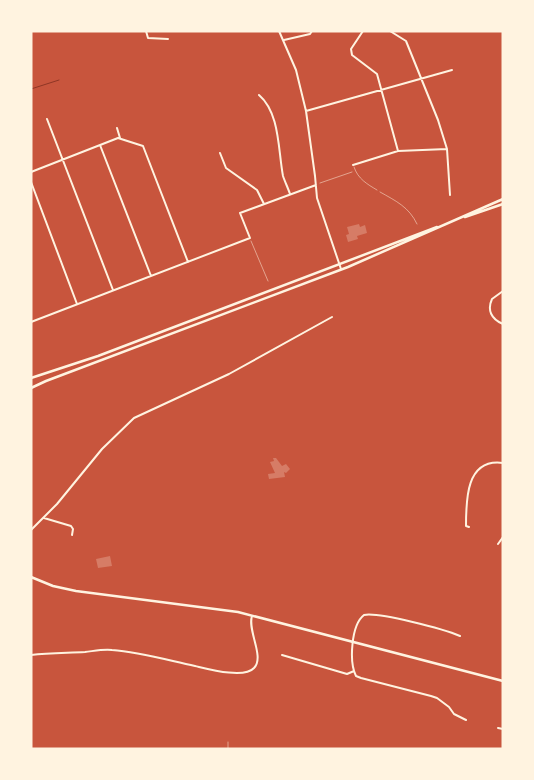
<svg xmlns="http://www.w3.org/2000/svg" width="534" height="780" viewBox="0 0 534 780" font-family="Karla,sans-serif">
  <style>
    .lines { fill: none; stroke-linecap: round; stroke-linejoin: round }
    .stream { stroke: #8f3625; stroke-width: 1 }
    .building { fill: #d67c66 }
    .path { stroke: #fff3e0; stroke-width: 0.5 }
    .service { stroke: #fff3e0; stroke-width: 0.5 }
    .minor { stroke: #fff3e0; stroke-width: 2 }
    .tertiary { stroke: #fff3e0; stroke-width: 2.5 }
    .primary { stroke: #fff3e0; stroke-width: 2.5 }
  </style>
  <rect width="100%" height="100%" fill="#c8553d"/>
  <g class="lines">
    <path class="stream" d="M 31,89 L 59,80"/>
  </g>
  <path class="building" d="M 359,224 L 360,227 L 365,225 L 367,233 L 357,236 L 358,239 L 348,242 L 346,235 L 349,234 L 347,227 Z
    M 273,458 L 276,458 L 282,466 L 286,464 L 290,469 L 286,473 L 284,472 L 285,477 L 269,479 L 268,474 L 275,473 L 270,462 L 274,461 Z
    M 110,556 L 112,566 L 98,568 L 96,559 Z"/>
  <g class="lines">
    <path class="path" d="M 320,183 L 352,172
      M 380,192 C 396,201 409,207 417,224
      M 251,241 L 268,281
      M 228,742 L 228,749"/>
    <path class="service" d="M 354,167 C 358,179 367,184 377,190"/>
    <path class="minor" d="M 146,31 L 148,38 L 168,39
      M 279,31 L 296,70 L 306,111 L 315,176 L 317,198 L 341,269
      M 363,31 L 351,49 L 352,55 L 377,74 L 398,151
      M 390,31 L 406,41 L 438,120 L 447,149 L 450,195
      M 284,40 L 310,34 L 312,31
      M 259,95 C 280,113 278,150 283,176 C 285,182 288,188 290,194
      M 306,111 L 452,70
      M 47,119 L 113,290
      M 117,128 L 120,138
      M 100,145 L 151,276
      M 220,153 L 226,168 L 257,190 L 264,204
      M 353,165 L 398,151 L 447,149
      M 31,172 L 118,138 L 143,146 L 188,262
      M 31,182 L 77,304
      M 503,291 L 492,299 C 487,310 491,319 503,324
      M 31,322 L 250,238 L 240,213 L 316,185
      M 44,518 L 71,526 L 73,529 L 72,535
      M 469,527 L 466,526 C 466,500 466,458 503,463
      M 31,530 L 57,504 L 102,449 L 134,418 L 229,374 L 332,317
      M 498,544 L 503,537
      M 460,636 C 444,629 379,612 364,615 C 351,625 349,662 356,676 L 361,678 L 431,696 L 437,698 L 449,707 L 454,714 L 466,720
      M 31,655 C 49,653 67,653 85,652 C 94,651 103,649 112,650 C 140,652 167,660 195,666 C 208,669 244,679 254,668 C 265,657 247,630 252,616
      M 282,655 L 347,674 L 354,671
      M 498,728 L 503,729"/>
    <path class="tertiary" d="M 31,577 L 53,586 L 76,591 L 238,612 L 503,681"/>
    <path class="primary" d="M 465,217 L 503,204
      M 31,378 L 98,356 L 437,227
      M 31,388 L 46,381 L 348,267 L 503,199"/>
  </g>
  <rect width="534" height="780" fill="none" stroke="#fff3e0" stroke-width="65"/>
</svg>
